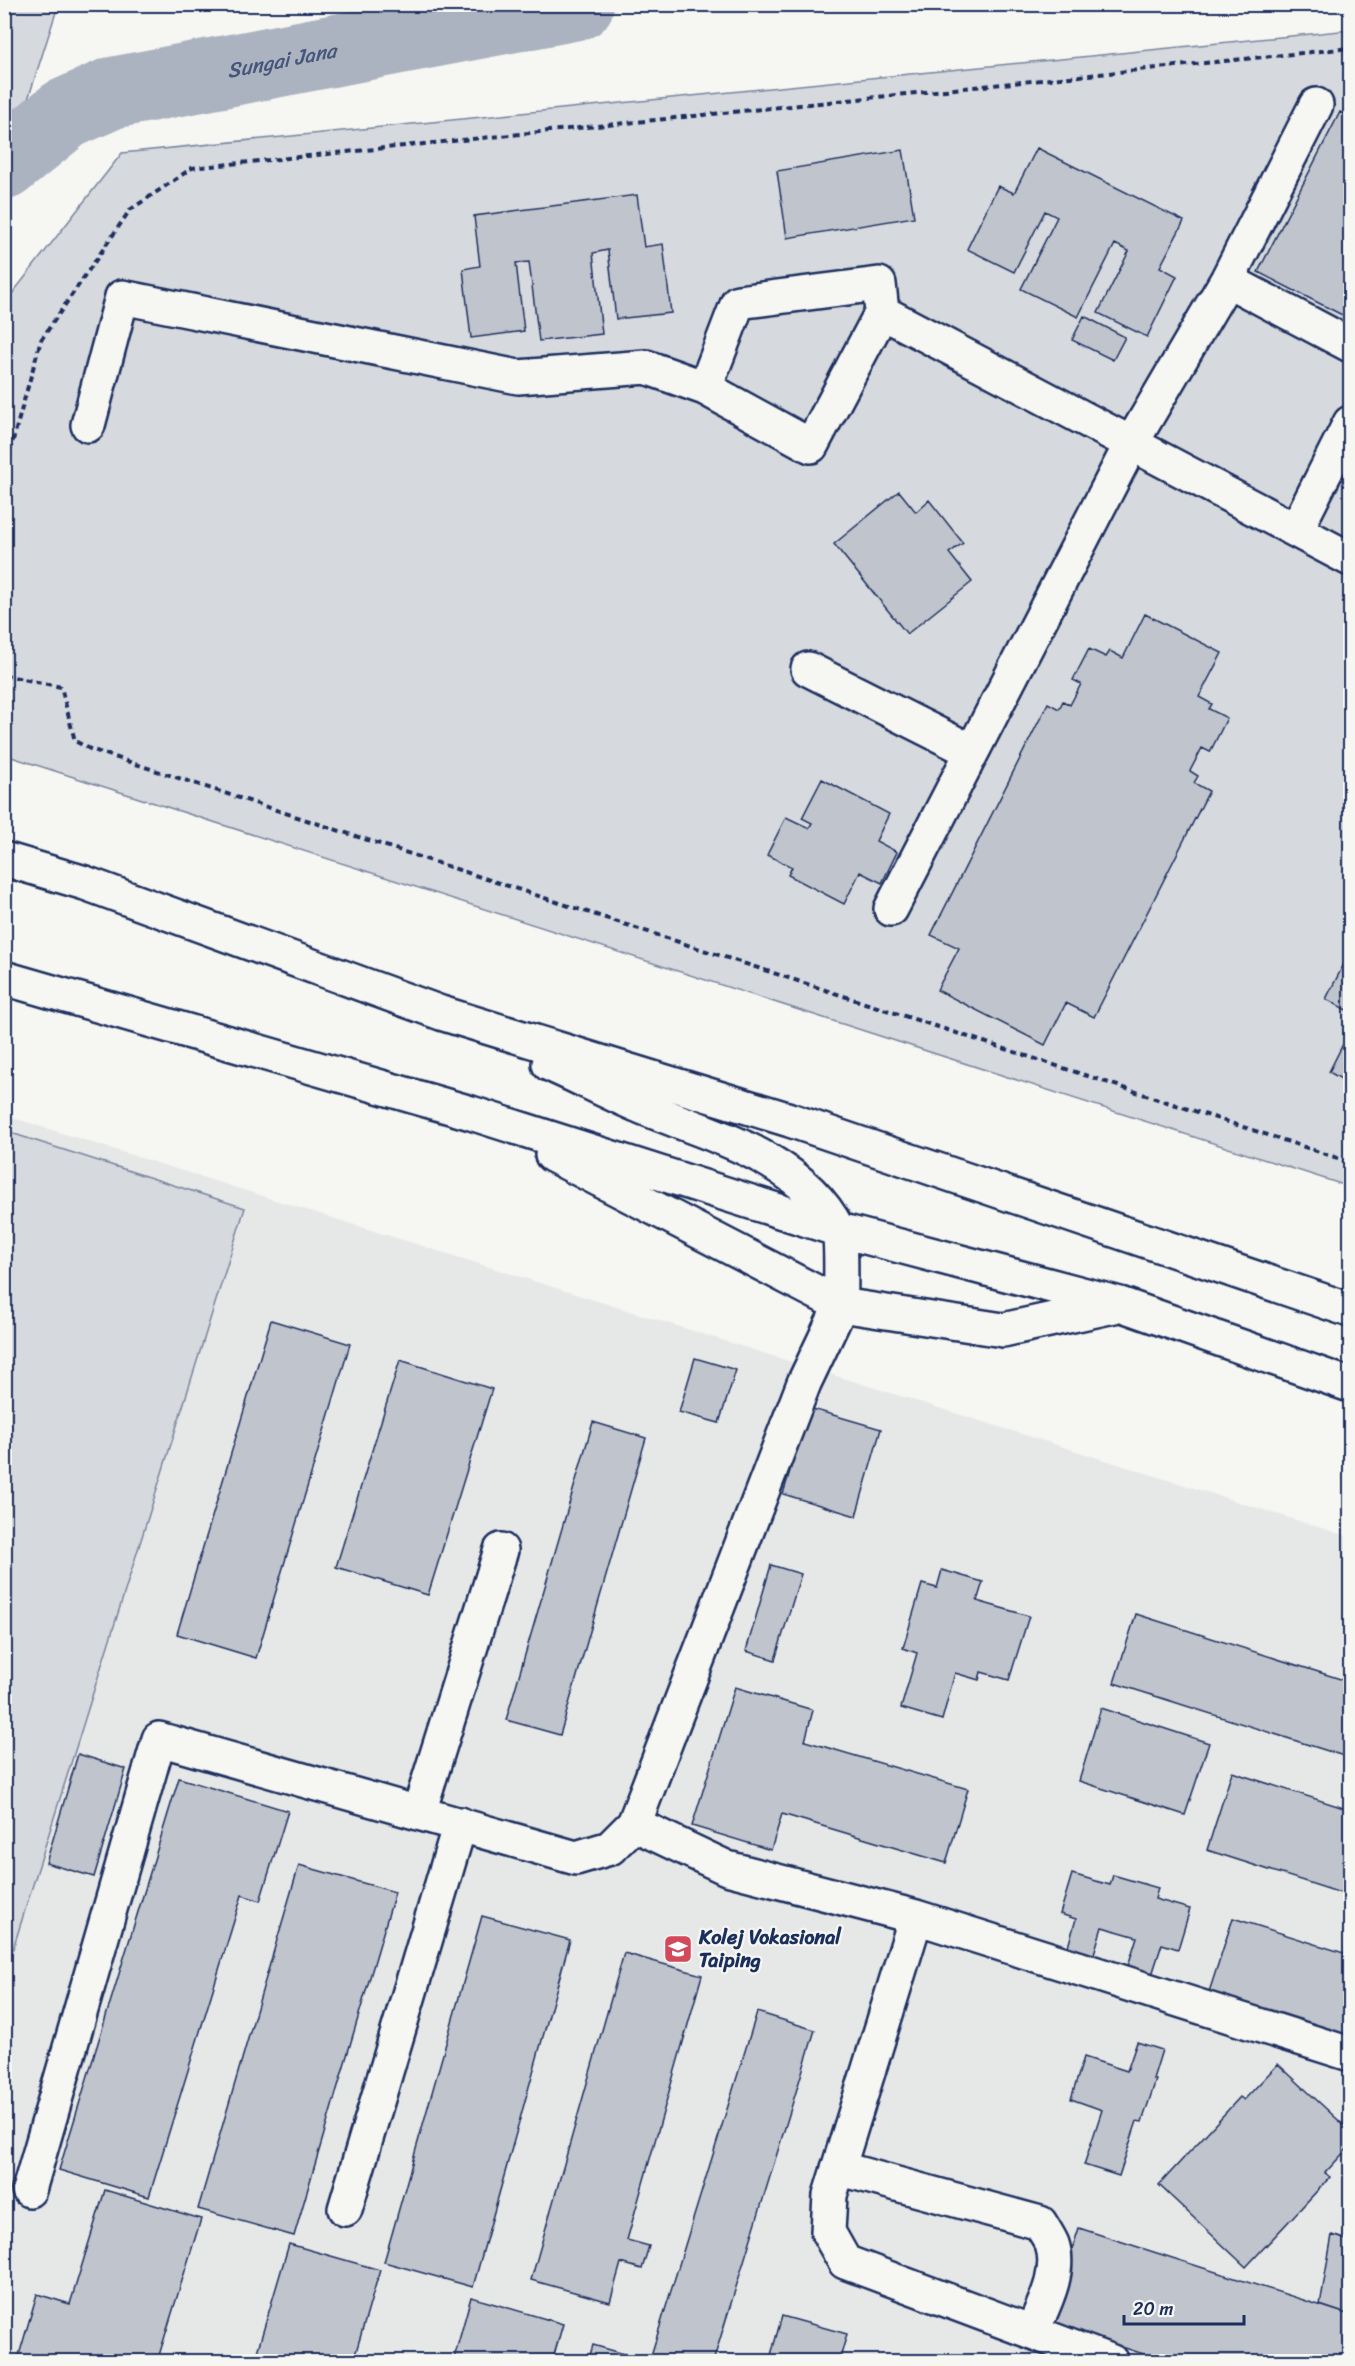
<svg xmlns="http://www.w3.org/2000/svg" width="1355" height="2366" viewBox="0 0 1355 2366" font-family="Sriracha,sans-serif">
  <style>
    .built { fill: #e6e7e7 }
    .green { fill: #d6d9dd; stroke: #78849e; stroke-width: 1.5 }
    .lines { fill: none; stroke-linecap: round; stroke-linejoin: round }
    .river { stroke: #abb2c0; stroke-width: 72 }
    .building { fill: #c0c4cd; stroke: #1b2f5e; stroke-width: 1.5 }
    .minor-casing { stroke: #1b2f5e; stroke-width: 38 }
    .major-casing { stroke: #1b2f5e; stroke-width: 38 }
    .path { stroke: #1b2f5e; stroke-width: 4; stroke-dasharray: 6 4.5; stroke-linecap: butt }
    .minor { stroke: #f6f6f2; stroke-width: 33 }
    .major { stroke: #f6f6f2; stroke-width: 33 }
    .labels { text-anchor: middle; stroke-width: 4.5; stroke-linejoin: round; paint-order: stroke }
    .poi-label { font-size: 20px; font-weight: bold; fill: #1b2f5e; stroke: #f6f6f2; text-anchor: start }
    .water-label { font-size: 21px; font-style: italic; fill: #46567b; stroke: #f6f6f2 }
  </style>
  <rect width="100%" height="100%" fill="#f6f6f2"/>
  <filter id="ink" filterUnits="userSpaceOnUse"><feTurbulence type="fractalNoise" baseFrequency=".0167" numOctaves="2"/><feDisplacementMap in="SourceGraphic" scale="12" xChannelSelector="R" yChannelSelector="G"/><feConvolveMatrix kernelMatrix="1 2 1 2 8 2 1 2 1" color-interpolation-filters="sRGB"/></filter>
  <g filter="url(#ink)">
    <path class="built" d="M 4,1115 L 1350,1537 L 1350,2361 L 5,2361 Z"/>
    <path class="green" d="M 5,4 L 98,5 L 57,9 L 5,171 Z
      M 1350,30 L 1350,1187 L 5,755 L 4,304 L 122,153 Z
      M 5,1131 L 245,1208 L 5,1974 L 4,1131 Z"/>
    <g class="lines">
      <path class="river" id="s1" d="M 4,164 L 65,114 L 112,93 L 578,4"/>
    </g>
    <path class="building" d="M 1340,112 L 1350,117 L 1350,319 L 1258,272 Z
      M 1037,148 L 1184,221 L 1160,267 L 1177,276 L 1147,337 L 1098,313 L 1129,251 L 1115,244 L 1078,317 L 1021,289 L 1057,217 L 1045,211 L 1014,272 L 967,249 L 998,186 L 1014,193 Z
      M 903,150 L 914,217 L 787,238 L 777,171 Z
      M 637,195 L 644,247 L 663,244 L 671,313 L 616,319 L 608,250 L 593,253 L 602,334 L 539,341 L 529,262 L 516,263 L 524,331 L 471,338 L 463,269 L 480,266 L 474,216 Z
      M 1084,316 L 1125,337 L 1113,360 L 1072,340 Z
      M 899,491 L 916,512 L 929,500 L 963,543 L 949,553 L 972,582 L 907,634 L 834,544 Z
      M 1145,614 L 1222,653 L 1199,697 L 1212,704 L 1209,709 L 1227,718 L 1210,752 L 1202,748 L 1190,771 L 1198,776 L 1194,783 L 1209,791 L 1094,1017 L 1066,1003 L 1045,1045 L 937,990 L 959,948 L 931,935 L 1048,703 L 1059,709 L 1063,701 L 1070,705 L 1081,684 L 1073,680 L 1089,649 L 1106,657 L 1110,651 L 1123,658 Z
      M 822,779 L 889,814 L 876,841 L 897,852 L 882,883 L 860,872 L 844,904 L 788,875 L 792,867 L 767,855 L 786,817 L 809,828 L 812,823 L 802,818 Z
      M 1350,952 L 1350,1012 L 1326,999 Z
      M 1350,1030 L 1350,1084 L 1329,1072 Z
      M 271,1320 L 350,1344 L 256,1658 L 177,1634 Z
      M 695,1358 L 736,1370 L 719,1423 L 679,1412 Z
      M 400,1360 L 492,1389 L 428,1595 L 336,1567 Z
      M 809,1408 L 881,1429 L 856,1516 L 783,1494 Z
      M 593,1422 L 646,1438 L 560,1735 L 506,1720 Z
      M 771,1565 L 801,1574 L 775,1660 L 746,1651 Z
      M 942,1570 L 983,1582 L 977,1601 L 1029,1616 L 1009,1680 L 981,1672 L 979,1680 L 955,1673 L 942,1720 L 901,1708 L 917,1653 L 903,1648 L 922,1584 L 937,1588 Z
      M 1136,1614 L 1350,1682 L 1350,1758 L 1114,1683 Z
      M 735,1687 L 813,1710 L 805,1741 L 968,1789 L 946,1863 L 782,1814 L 771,1850 L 692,1826 Z
      M 1101,1708 L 1209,1743 L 1185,1815 L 1079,1781 Z
      M 78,1754 L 126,1769 L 94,1877 L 46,1863 Z
      M 1232,1772 L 1350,1810 L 1350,1896 L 1207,1850 Z
      M 179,1778 L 288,1811 L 260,1901 L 242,1895 L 149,2197 L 59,2170 Z
      M 299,1865 L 395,1892 L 294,2236 L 198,2209 Z
      M 1072,1874 L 1110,1885 L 1113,1875 L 1158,1888 L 1155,1899 L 1190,1909 L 1178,1949 L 1162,1944 L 1152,1975 L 1127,1969 L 1137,1937 L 1102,1927 L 1093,1957 L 1067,1950 L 1076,1919 L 1060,1914 Z
      M 482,1916 L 570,1940 L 473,2287 L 384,2262 Z
      M 1233,1918 L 1350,1955 L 1350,2040 L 1208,1995 Z
      M 624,1953 L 702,1975 L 627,2240 L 649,2246 L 642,2269 L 621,2263 L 610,2302 L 531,2280 Z
      M 757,2012 L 815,2030 L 713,2362 L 649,2362 Z
      M 1137,2042 L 1162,2050 L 1153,2079 L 1156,2080 L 1142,2122 L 1137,2121 L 1119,2176 L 1084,2165 L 1102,2110 L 1071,2099 L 1084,2057 L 1127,2071 Z
      M 1278,2064 L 1350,2131 L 1350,2146 L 1325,2173 L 1330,2177 L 1246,2267 L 1159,2185 L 1240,2097 L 1244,2100 Z
      M 105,2190 L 201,2219 L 157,2362 L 17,2362 L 37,2294 L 70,2304 Z
      M 1079,2228 L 1350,2315 L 1350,2362 L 1168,2362 L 1048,2323 Z
      M 1332,2235 L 1350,2241 L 1350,2315 L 1320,2305 Z
      M 289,2244 L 380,2270 L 353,2362 L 254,2362 Z
      M 471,2297 L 563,2324 L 552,2362 L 453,2362 Z
      M 782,2316 L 847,2334 L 839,2362 L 769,2362 Z
      M 593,2345 L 635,2357 L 633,2362 L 588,2362 Z"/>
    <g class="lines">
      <g class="minor-casing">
        <path id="minor" d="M 1227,280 L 1350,345
          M 705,388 L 811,446 L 882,312
          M 88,425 L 122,297 L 518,377 L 646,367 L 705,388 L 738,302 L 879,284 L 882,312 L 1350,559
          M 1296,530 L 1350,423
          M 808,669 L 971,751
          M 891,909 L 1131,444 L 1227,280 L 1316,105
          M 419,1812 L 501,1550
          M 634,1824 L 727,1868 L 916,1917 L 1350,2054
          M 916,1917 L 830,2195 L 828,2232 L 845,2262 L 1112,2362
          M 838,2168 L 1040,2223 C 1044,2230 1049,2237 1052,2244 C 1062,2273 1043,2306 1032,2332
          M 29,2190 L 159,1739 L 576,1858 L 610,1848 L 634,1824 L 804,1383 L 841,1305
          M 345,2209 L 460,1824"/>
      </g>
      <g class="major-casing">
        <path id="major" d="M 4,859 L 85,883 L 441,1013 L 790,1120 L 1350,1310
          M 4,978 L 471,1113 L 839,1230 L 1120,1304 L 1350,1385
          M 549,1064 C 581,1078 612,1095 644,1108 C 713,1136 800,1157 837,1228 C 843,1238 840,1290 841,1305
          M 552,1155 L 841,1305 L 1003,1330 L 1114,1306"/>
      </g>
      <path class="path" d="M 4,472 L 41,340 L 130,210 L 192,168 L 1350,48
        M 4,675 L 61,687 L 75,741 L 90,749 L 1350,1162"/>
      <use href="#minor" class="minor"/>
      <use href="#major" class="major"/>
    </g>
  </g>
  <defs>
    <g id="school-square" transform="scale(1.5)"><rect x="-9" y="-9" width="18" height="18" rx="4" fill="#d1495b" stroke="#f6f6f2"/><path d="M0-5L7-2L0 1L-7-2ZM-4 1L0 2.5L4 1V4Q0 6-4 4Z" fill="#fff"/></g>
  </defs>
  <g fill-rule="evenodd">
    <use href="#school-square" x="678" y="1949"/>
  </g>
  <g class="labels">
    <g class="poi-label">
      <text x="699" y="1944">Kolej Vokasional<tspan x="699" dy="23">Taiping</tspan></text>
    </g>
    <g class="water-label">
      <text dy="7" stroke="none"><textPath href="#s1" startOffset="303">Sungai Jana</textPath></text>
    </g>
  </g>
  <rect width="1355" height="2366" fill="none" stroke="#f6f6f2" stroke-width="24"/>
  <rect x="12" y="12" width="1331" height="2342" fill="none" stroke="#1b2f5e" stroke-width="2" filter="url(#ink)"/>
  <path d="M1124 2315v9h120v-9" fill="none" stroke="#1b2f5e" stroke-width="3"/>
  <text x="1133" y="2315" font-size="18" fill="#1b2f5e" stroke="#f6f6f2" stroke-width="4.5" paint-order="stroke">20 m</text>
</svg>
